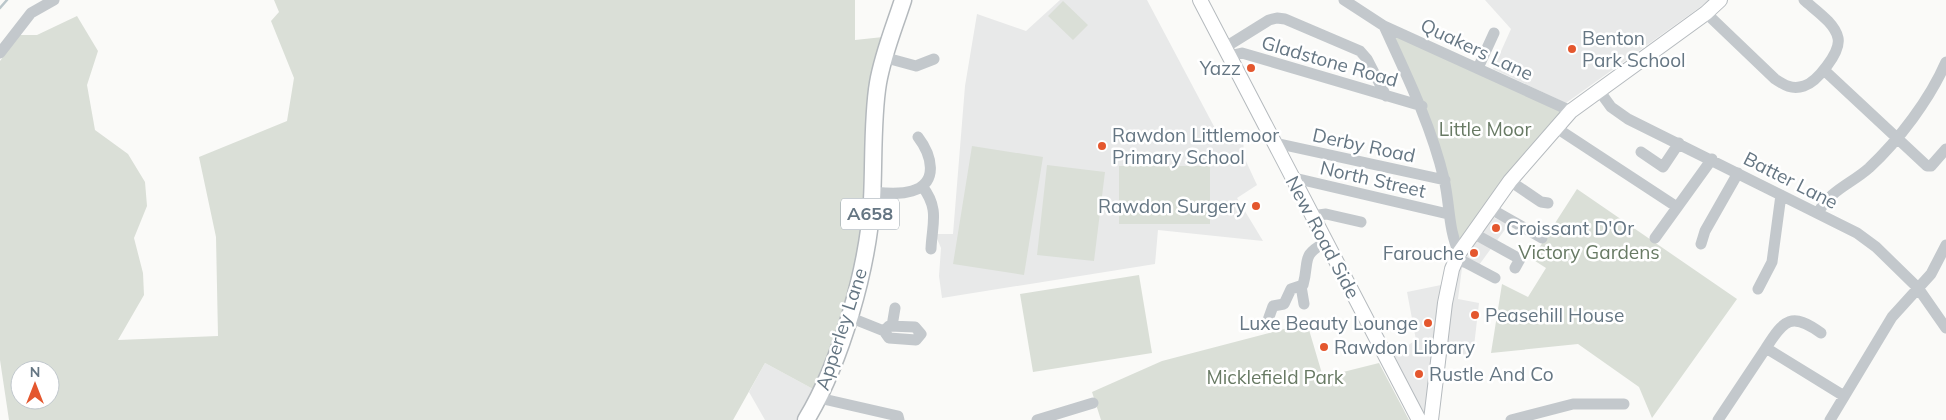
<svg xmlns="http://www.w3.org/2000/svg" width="1946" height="420" viewBox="0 0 1946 420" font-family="Mulish,sans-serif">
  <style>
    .built { fill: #e8e9e9 }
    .green { fill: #dadfd7; fill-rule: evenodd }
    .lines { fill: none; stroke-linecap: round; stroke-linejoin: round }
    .stream { stroke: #bbc7cb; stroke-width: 2.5 }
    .major-casing { stroke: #b5babe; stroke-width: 16 }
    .highway-casing { stroke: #b4b9bd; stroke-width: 19 }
    .minor { stroke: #c3c8cc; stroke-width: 11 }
    .major { stroke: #fff; stroke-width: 14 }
    .highway { stroke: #fff; stroke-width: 16 }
    .poi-dot { fill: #e4572e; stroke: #fff; stroke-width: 2 }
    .labels { text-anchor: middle; stroke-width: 5; stroke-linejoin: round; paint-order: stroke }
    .shield { fill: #fff; stroke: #939fa8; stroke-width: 1 }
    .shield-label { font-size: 18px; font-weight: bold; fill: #657683 }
    .poi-label { font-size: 19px; fill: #657683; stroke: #fff; text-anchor: start }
    .street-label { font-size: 19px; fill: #657683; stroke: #fff }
    .park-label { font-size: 19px; fill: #687a64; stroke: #fff }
  </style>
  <rect width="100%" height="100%" fill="#fafaf8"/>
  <path class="built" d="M 1060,0 L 1147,0 L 1218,134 L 1243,134 L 1244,157 L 1257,185 L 1237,198 L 1263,241 L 1158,230 L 1155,264 L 942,298 L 939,276 L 941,248 L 935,234 L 953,234 L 965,86 L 977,14 L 1026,31 Z
    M 1485,0 L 1710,0 L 1566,103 L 1493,69 L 1511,29 Z
    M 1490,216 L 1509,224 L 1479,265 L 1462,268 L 1458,299 L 1479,303 L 1473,355 L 1445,353 L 1435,420 L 1420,420 L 1393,355 L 1416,340 L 1407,292 L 1441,285 Z
    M 765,363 L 813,389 L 796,420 L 765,420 L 749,392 Z"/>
  <path class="green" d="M 274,0 L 855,0 L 855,40 L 883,37 L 861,236 L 840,325 L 813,389 L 765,363 L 733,420 L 9,420 L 0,360 L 0,61 L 19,35 L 37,35 L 77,16 L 98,51 L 87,85 L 95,130 L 128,154 L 145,182 L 147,206 L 134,238 L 143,273 L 144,295 L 118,340 L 218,336 L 216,237 L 199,157 L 287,121 L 294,78 L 271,21 L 279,12 ZM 20,370 L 50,370 L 50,400 L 20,400 Z
    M 1063,1 L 1088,25 L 1073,40 L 1048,16 Z
    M 1384,26 L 1571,111 L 1459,253 L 1445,180 Z
    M 972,146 L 1043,157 L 1024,275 L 953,264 Z
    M 1047,165 L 1105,172 L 1094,261 L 1037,255 Z
    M 1119,166 L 1210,166 L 1210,224 L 1119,224 Z
    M 1577,189 L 1737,299 L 1652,418 L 1639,387 L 1578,344 L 1491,353 L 1502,284 L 1528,297 L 1546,268 L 1532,259 Z
    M 1139,275 L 1152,353 L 1033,372 L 1020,294 Z
    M 1307,323 L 1323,377 L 1379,363 L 1409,420 L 1101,420 L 1092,392 L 1162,361 Z"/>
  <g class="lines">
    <path class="stream" d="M 0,8 L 7,0"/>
    <g class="major-casing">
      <path id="major" d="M 1200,0 L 1419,420
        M 1431,420 L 1445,303 L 1452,269 L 1459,253 L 1510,181 L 1571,111 L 1706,13 L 1720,0"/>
    </g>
    <g class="highway-casing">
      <path id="highway" d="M 806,420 C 841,362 868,268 872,200 C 874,164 872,118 878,83 C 883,54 894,28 903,0"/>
    </g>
    <path class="minor" d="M 1344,0 L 1384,26 L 1571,111
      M 1706,13 L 1775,79 C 1784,85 1792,90 1804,86 C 1817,82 1841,52 1838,38 C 1835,23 1815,10 1804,0
      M 1384,26 C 1407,76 1431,125 1444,179 C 1450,204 1448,229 1459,253
      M 1224,48 L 1269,20 L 1277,18 L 1285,19 L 1360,51 L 1367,59 L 1386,96
      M 0,53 L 31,13 L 54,0
      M 1229,56 L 1242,53 L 1422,106
      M 883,57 L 916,66 L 934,59
      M 1478,68 L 1494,33
      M 1824,70 L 1927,166 L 1931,166 L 1946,149
      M 1598,89 L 1611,107 L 1628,119 L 1857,233 L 1876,247 L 1918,288 L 1946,328
      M 1555,127 L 1677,207
      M 1275,143 L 1445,180
      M 1641,152 L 1663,167 L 1679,143
      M 1290,177 L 1448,214
      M 1510,181 L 1541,202 L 1548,203
      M 922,186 C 940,209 932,224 931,249
      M 872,192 C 885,193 899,195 912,191 C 940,183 931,154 918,137
      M 1491,209 L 1542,238
      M 1818,213 C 1830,190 1851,184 1869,168 C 1899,140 1930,99 1946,62
      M 1312,216 L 1326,214 L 1361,222
      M 1473,233 L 1520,259 L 1515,268
      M 1655,238 L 1712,159
      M 1701,244 L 1705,231 L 1738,173
      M 1457,258 L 1495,278
      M 1301,286 L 1304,304
      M 1758,289 L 1772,262 L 1781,195
      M 849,317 L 884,331 L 889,338 L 916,340 L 921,334 L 915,327 L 889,326 L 884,331
      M 1268,320 L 1273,306 L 1284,304 L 1291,289 L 1303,285 C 1310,260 1300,256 1326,242
      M 892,326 L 895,308
      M 1766,348 C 1784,319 1792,312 1821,333
      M 819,398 L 898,416 L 899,420
      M 1037,420 L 1093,403
      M 1511,420 L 1573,404 L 1624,404
      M 1718,420 L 1766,348 L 1844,396
      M 1830,420 L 1892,317 L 1931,274 L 1946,245"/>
    <use href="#major" class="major"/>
    <use href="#highway" class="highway"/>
  </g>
  <g class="poi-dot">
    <circle cx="1572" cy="49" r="5"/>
    <circle cx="1251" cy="68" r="5"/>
    <circle cx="1102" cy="146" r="5"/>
    <circle cx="1256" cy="206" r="5"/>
    <circle cx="1496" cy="228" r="5"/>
    <circle cx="1474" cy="253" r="5"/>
    <circle cx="1475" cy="315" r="5"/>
    <circle cx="1428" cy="323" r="5"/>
    <circle cx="1324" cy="347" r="5"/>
    <circle cx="1419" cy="374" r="5"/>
  </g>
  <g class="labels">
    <rect class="shield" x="841" y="198.5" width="58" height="31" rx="4"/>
    <g class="shield-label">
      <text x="870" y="220">A658</text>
    </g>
    <g class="poi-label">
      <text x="1582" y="45">Benton<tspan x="1582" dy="22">Park School</tspan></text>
      <text x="1241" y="75" text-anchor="end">Yazz</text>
      <text x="1112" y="142">Rawdon Littlemoor<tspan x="1112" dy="22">Primary School</tspan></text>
      <text x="1246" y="213" text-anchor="end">Rawdon Surgery</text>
      <text x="1506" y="235">Croissant D'Or</text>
      <text x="1464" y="260" text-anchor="end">Farouche</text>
      <text x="1485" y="322">Peasehill House</text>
      <text x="1418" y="330" text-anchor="end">Luxe Beauty Lounge</text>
      <text x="1334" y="354">Rawdon Library</text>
      <text x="1429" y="381">Rustle And Co</text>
    </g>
    <g class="street-label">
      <text transform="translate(1477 49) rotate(25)" y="7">Quakers Lane</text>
      <text transform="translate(1330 61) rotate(16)" y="7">Gladstone Road</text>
      <text transform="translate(1364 145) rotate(12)" y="7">Derby Road</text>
      <text transform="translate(1373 179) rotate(13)" y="7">North Street</text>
      <text transform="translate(1791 180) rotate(27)" y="7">Batter Lane</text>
      <text transform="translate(1323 237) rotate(62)" y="7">New Road Side</text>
      <text transform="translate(841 329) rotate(-72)" y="7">Apperley Lane</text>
    </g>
    <g class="park-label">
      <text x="1485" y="136">Little Moor</text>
      <text x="1589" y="259">Victory Gardens</text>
      <text x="1275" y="384">Micklefield Park</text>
    </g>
  </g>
  <g transform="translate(35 385)"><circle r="24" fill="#ffffff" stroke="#c1c8cd"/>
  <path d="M0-4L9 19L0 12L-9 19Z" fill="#e4572e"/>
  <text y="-8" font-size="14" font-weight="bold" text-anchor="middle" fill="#657683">N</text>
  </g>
</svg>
